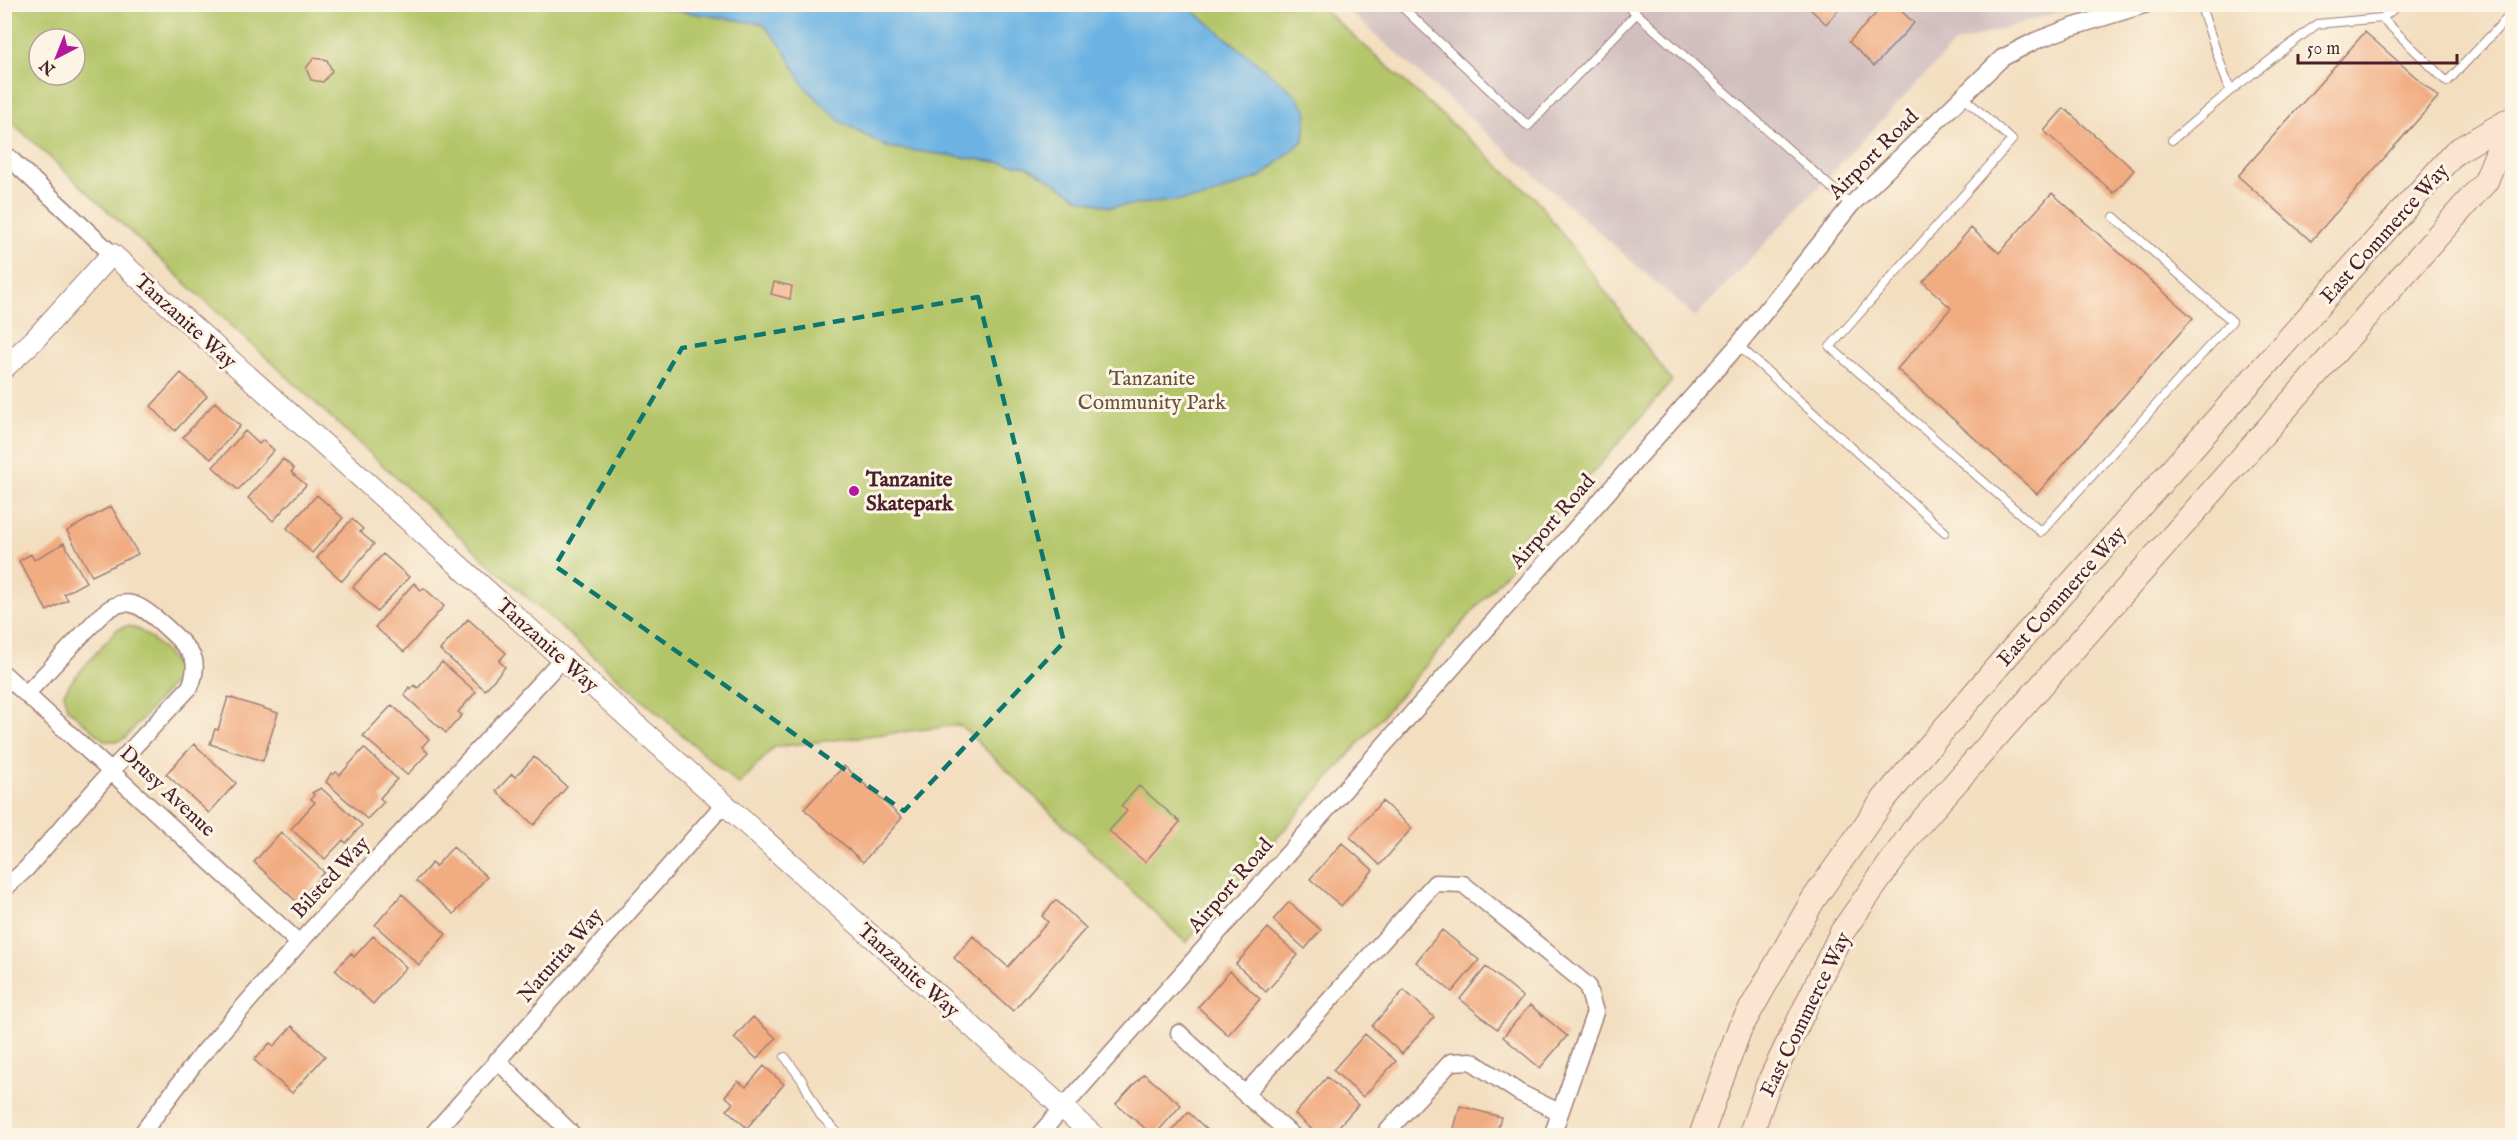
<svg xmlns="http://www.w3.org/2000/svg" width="2517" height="1140" viewBox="0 0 2517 1140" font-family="'IM FELL English',serif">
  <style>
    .industrial { fill: #d1bfbf }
    .green { fill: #b3c568; stroke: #7e724a; stroke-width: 1.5; fill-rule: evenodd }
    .water { fill: #6cb3e3; stroke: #5b6987; stroke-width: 1.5 }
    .building { fill: #f1ac81 }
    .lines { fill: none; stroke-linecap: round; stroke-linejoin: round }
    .service-casing { stroke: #9e7e76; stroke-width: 10 }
    .minor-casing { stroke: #9e7e76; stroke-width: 19 }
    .tertiary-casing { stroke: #9e7e76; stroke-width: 23 }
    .secondary-casing { stroke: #9e7e76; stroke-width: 26 }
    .service { stroke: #fff; stroke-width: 8 }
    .minor { stroke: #fff; stroke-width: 16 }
    .tertiary { stroke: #fff; stroke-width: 21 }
    .secondary { stroke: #fce5d0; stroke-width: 24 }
    .marked { fill: none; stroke: #0f766e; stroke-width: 4.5; stroke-dasharray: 12 8; stroke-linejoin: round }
    .poi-dot { fill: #b5179e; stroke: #fcf5e5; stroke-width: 2 }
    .labels { text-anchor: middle; stroke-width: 6; stroke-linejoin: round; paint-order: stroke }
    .street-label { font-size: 21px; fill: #4a1f2b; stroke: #fcf5e5 }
    .park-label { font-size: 21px; fill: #6a513d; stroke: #fcf5e5 }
    .poi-label { font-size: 21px; font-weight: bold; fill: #4a1f2b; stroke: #fcf5e5; text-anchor: start }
  </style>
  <rect width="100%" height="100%" fill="#fcf5e5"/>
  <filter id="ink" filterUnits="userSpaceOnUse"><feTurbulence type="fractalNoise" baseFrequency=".0167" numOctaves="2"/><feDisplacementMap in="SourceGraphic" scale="12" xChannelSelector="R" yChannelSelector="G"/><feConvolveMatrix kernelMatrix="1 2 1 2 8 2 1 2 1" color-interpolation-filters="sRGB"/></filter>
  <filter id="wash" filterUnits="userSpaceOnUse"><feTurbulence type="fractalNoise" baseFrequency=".008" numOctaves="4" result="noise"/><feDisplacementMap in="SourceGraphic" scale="24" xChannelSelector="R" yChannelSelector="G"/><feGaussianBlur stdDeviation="1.35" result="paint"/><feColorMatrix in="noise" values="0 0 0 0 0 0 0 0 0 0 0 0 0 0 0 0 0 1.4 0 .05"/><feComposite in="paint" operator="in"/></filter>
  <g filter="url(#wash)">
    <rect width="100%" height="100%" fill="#f3dec0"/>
    <path class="industrial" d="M 1342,5 L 2082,5 L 1955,43 L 1695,317 Z"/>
    <path class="green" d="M 4,5 L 1319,5 L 1536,199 L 1672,381 L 1186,943 L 960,725 L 774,747 L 739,785 L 494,568 L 5,116 ZM 39,39 L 75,39 L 75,75 L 39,75 Z
      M 127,626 C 142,626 174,657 179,672 L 176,680 L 125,738 L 118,741 L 105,741 L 67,708 L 64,693 L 72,681 L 116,630 Z"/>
    <path class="water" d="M 640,5 L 1186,5 L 1294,93 L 1307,110 L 1304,140 L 1262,176 L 1204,198 L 1110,207 L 1081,199 L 1027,166 L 887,147 L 841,122 L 804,86 L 783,48 L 763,24 Z"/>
    <g id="blocks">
      <path class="building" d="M 1812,4 L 1844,4 L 1826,24 L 1809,8 Z
        M 1884,5 L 1895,5 L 1914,23 L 1874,66 L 1849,42 Z
        M 2365,32 L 2438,97 L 2311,241 L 2238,176 Z
        M 314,58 L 327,60 L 332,71 L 323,82 L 311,80 L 306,68 Z
        M 2064,108 L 2134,170 L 2114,193 L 2044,131 Z
        M 2052,193 L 2193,318 L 2037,494 L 1897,369 L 1951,308 L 1923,282 L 1971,228 L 1999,253 Z
        M 774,282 L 792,286 L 790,299 L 771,294 Z
        M 181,373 L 207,396 L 175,431 L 151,406 Z
        M 215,402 L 240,426 L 211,459 L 183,437 Z
        M 245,431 L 259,444 L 263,440 L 274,450 L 238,490 L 213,467 Z
        M 283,459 L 294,469 L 291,472 L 306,485 L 273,521 L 248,498 Z
        M 317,495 L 343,518 L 312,553 L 287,528 Z
        M 111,506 L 138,554 L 92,576 L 67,531 Z
        M 352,519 L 363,529 L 360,532 L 374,544 L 342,581 L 317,558 Z
        M 64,543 L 86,582 L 64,594 L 68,600 L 47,611 L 19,561 L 31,554 L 34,560 Z
        M 383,554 L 409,577 L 377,612 L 353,587 Z
        M 414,583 L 421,590 L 424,588 L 444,606 L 404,652 L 375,627 Z
        M 468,619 L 506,653 L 499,661 L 505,667 L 485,690 L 440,650 Z
        M 442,662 L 476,692 L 458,712 L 462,715 L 446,733 L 404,695 L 409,687 L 411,689 L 414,685 L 418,688 Z
        M 228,697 L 278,713 L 263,761 L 210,744 L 215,729 L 218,730 Z
        M 392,705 L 429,739 L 422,747 L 428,753 L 407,775 L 363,736 Z
        M 194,744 L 236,783 L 209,813 L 166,774 Z
        M 364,748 L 397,779 L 380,798 L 384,802 L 367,819 L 326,782 L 331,773 L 333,775 L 336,772 L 340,775 Z
        M 534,757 L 567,787 L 534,825 L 496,791 L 512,774 L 515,777 Z
        M 844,766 L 902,818 L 863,862 L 804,809 Z
        M 1139,786 L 1180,822 L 1145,862 L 1109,831 L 1127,811 L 1121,806 Z
        M 321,788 L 362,825 L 346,843 L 343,840 L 325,859 L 291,829 L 315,802 L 311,799 L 314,795 L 312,793 Z
        M 1382,801 L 1412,828 L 1380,865 L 1350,837 Z
        M 281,832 L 324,872 L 297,902 L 254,862 Z
        M 1342,843 L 1373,870 L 1341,906 L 1310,879 Z
        M 453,847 L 487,877 L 454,914 L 416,881 L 432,863 L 435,867 Z
        M 402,894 L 446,934 L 419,965 L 375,925 Z
        M 1056,900 L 1086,928 L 1013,1011 L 954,958 L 973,936 L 1008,967 L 1048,922 L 1042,916 Z
        M 1289,902 L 1321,930 L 1305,949 L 1273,920 Z
        M 1268,928 L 1298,955 L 1266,992 L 1236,964 Z
        M 1442,930 L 1479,960 L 1452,992 L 1416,962 Z
        M 373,936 L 406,967 L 373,1004 L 335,970 L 351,953 L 354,957 Z
        M 1486,967 L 1523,997 L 1497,1029 L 1460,999 Z
        M 1230,971 L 1260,999 L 1228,1035 L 1198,1007 Z
        M 1404,990 L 1434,1017 L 1402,1054 L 1372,1026 Z
        M 1530,1005 L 1567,1036 L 1540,1068 L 1503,1037 Z
        M 753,1017 L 776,1038 L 757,1059 L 734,1038 Z
        M 292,1026 L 325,1056 L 292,1093 L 254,1060 L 270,1043 L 274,1046 Z
        M 1365,1034 L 1396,1061 L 1363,1097 L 1333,1070 Z
        M 764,1066 L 784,1084 L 747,1128 L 727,1110 L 733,1103 L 725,1096 L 738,1081 L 746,1087 Z
        M 1144,1074 L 1181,1105 L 1154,1136 L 1116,1104 Z
        M 1327,1077 L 1358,1105 L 1330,1136 L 1319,1136 L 1295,1114 Z
        M 1460,1106 L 1501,1117 L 1496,1136 L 1452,1136 Z
        M 1188,1112 L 1214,1136 L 1167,1136 Z"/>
    </g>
  </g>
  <g filter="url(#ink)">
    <use href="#blocks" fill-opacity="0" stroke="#9e7e76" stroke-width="1.5"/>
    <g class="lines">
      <g class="service-casing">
        <path id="service" d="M 1399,4 L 1528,126 L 1636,14
          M 1626,4 L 1851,205
          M 2382,18 L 2447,82 L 2512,13
          M 2230,91 L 2317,24 L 2382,18 L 2400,4
          M 1963,97 L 2012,140 L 1830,347 L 2041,532 L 2232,321 L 2114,217
          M 2172,140 L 2230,91 L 2200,4
          M 1738,345 L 1945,532
          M 785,1057 L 802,1080 L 820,1115 L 841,1136"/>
      </g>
      <g class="minor-casing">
        <path id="minor" d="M 4,153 L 112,254
          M 4,674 L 299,943
          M 4,889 L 26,869 L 112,770 L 190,687 C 194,678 196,670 194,660 C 189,646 147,607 132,604 C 119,601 109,608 99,617 L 27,693
          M 1179,1033 L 1245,1094 L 1435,883 L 1463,884 L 1587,985 L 1595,1012 L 1552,1136
          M 497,1060 L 574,1136
          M 1245,1094 L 1293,1136
          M 140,1136 L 197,1060 L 299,943 L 563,658
          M 431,1136 L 724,804
          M 1038,1136 L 1738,345 L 1851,205 L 2002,58 L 2035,41 L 2069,28 L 2147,4
          M 1383,1136 L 1451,1062 L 1471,1061 L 1520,1093 L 1559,1112"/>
      </g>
      <g class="tertiary-casing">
        <path id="tertiary" d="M 4,368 L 34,340 L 112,254 L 1094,1136"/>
      </g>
      <g class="secondary-casing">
        <path id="secondary" d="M 1701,1136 L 1739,1030 L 1813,900 L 1884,799 L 2011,651 L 2455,152 L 2512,119
          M 1750,1136 L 1768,1085 L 1842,932 L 1913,831 L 2486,181 L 2509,123"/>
      </g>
      <use href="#service" class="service"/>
      <use href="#minor" class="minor"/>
      <use href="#tertiary" class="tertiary"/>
      <use href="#secondary" class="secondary"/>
    </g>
  </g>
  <path class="marked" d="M 978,297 L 1064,642 L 904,811 L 555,566 L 682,348 Z"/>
  <circle class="poi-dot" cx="854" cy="491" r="6"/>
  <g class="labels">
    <g class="street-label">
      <text transform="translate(1873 154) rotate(-45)" y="7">Airport Road</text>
      <text transform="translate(2384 233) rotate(-48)" y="7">East Commerce Way</text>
      <text transform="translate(186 321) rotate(42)" y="7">Tanzanite Way</text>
      <text transform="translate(1552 521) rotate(-49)" y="7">Airport Road</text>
      <text transform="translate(2061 596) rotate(-48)" y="7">East Commerce Way</text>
      <text transform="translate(548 645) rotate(42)" y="7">Tanzanite Way</text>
      <text transform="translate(168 791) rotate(43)" y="7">Drusy Avenue</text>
      <text transform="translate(330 877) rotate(-47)" y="7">Bilsted Way</text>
      <text transform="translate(1230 885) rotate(-49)" y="7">Airport Road</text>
      <text transform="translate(560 955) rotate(-49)" y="7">Naturita Way</text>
      <text transform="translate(909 970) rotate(42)" y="7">Tanzanite Way</text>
      <text transform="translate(1805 1014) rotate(-64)" y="7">East Commerce Way</text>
    </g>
    <g class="park-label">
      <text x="1152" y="385">Tanzanite<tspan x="1152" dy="24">Community Park</tspan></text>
    </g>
    <g class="poi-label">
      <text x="866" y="486">Tanzanite<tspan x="866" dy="24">Skatepark</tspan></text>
    </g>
  </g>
  <rect width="2517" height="1140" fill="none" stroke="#fcf5e5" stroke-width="24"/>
  <g transform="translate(57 57) rotate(222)"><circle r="28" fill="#fcf5e5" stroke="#b59f9b" stroke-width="1.5"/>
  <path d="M0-4.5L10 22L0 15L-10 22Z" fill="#b5179e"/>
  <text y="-9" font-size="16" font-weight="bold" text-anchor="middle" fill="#4a1f2b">N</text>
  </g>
  <path d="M2298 54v9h159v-9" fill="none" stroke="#4a1f2b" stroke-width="3"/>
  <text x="2307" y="54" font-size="18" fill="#4a1f2b" stroke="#fcf5e5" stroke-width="4.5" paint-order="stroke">50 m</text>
</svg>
